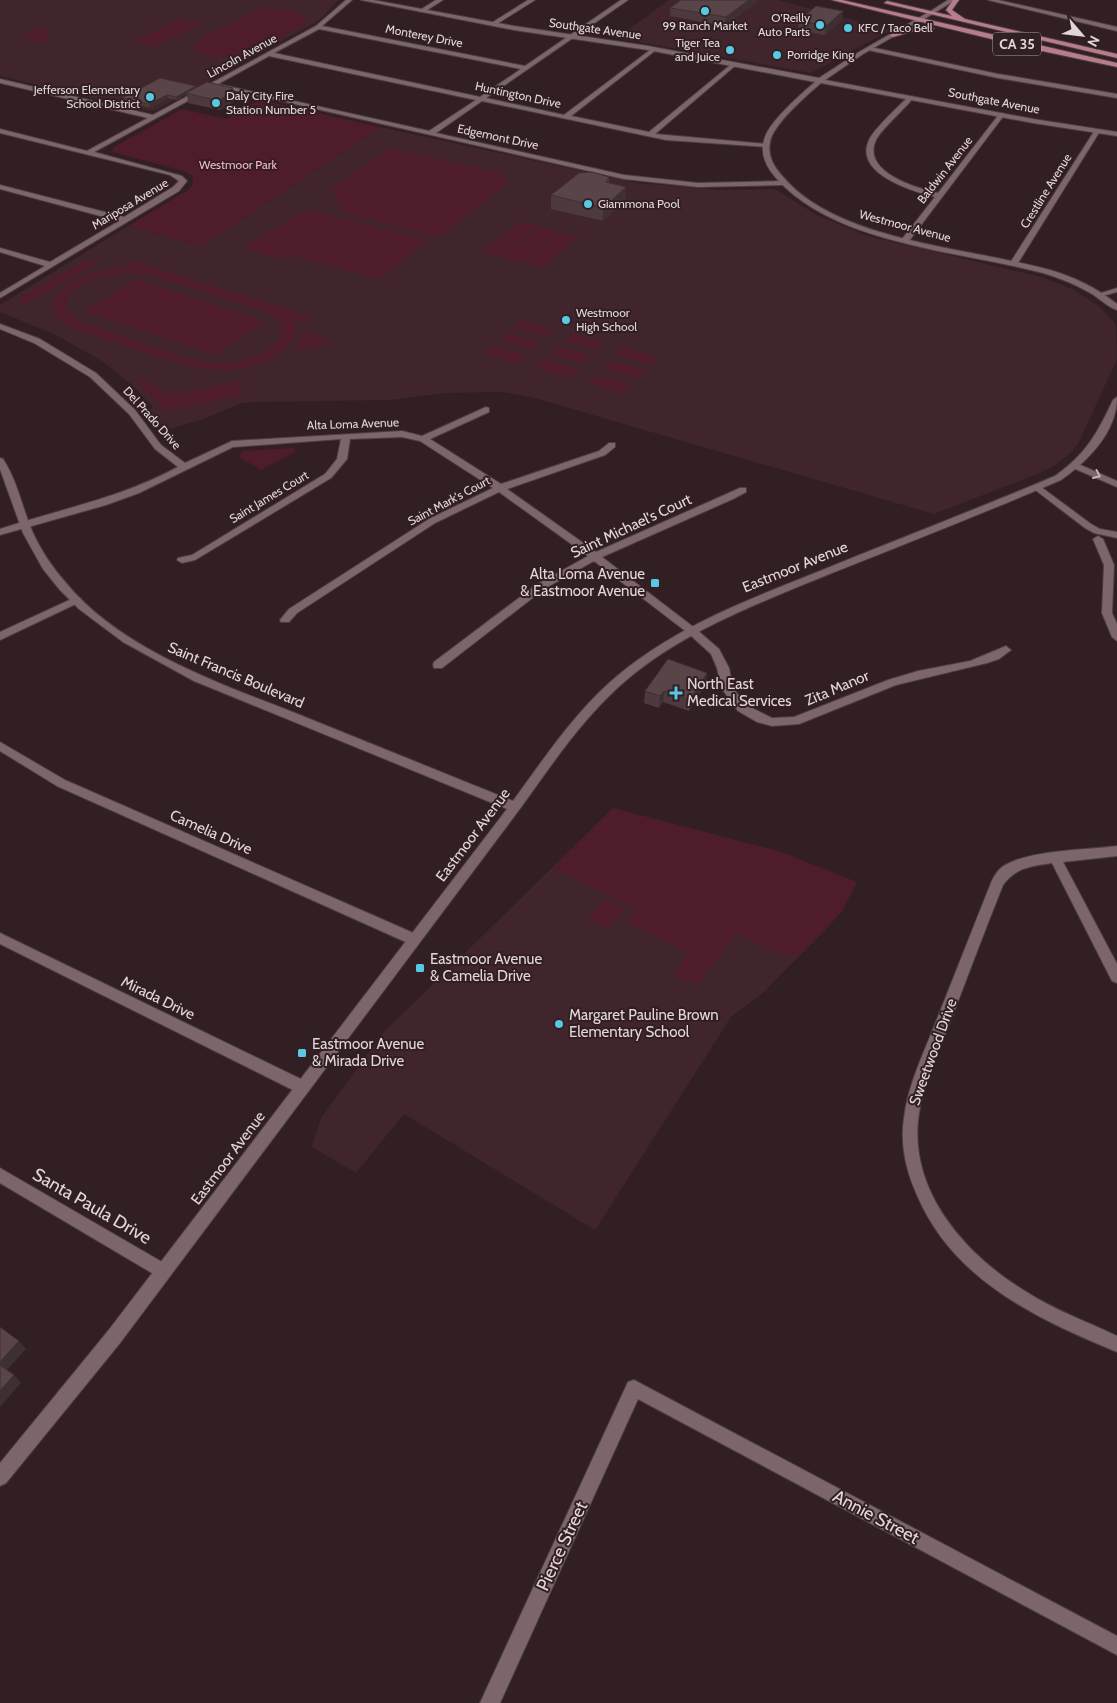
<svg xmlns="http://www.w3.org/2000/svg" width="1117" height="1703" viewBox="0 0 1117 1703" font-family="Cabin,sans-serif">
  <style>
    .built { fill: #40262c }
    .green { fill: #4f1c2c; fill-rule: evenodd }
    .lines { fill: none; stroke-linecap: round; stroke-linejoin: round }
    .street-casing { stroke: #4d3e41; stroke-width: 2 }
    .secondary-casing { stroke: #4d3e41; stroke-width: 2 }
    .primary-casing { stroke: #4d3e41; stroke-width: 2 }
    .street { fill: #7d666b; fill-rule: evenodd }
    .secondary { fill: #7d666b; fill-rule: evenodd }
    .primary { fill: #b77d8b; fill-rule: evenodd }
    .wall { fill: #4d3a3e }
    .shaded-wall { fill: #3e3032 }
    .building { fill: #594448; stroke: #3e3032 }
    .oneway { stroke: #c4b4b7 }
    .poi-dot { fill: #57c9e2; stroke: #311f23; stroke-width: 2 }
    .labels { text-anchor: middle; stroke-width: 4; stroke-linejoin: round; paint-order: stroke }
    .far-poi-label { font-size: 12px; fill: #e3d6d8; stroke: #311f23; text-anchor: start }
    .far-street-label { font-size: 12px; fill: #e3d6d8; stroke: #311f23 }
    .far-park-label { font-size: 12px; fill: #fdb6c6; stroke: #311f23 }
    .shield { fill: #311f23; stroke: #ae9fa2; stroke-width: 1 }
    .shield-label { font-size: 14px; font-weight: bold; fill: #e3d6d8 }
    .street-label { font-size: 15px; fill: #e3d6d8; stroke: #311f23 }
    .poi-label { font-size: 15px; fill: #e3d6d8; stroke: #311f23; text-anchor: start }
    .near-street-label { font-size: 18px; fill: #e3d6d8; stroke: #311f23 }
  </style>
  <rect width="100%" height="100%" fill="#311f23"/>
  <path class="built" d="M 0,0 L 338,0 L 322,18 L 311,25 L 156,110 L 147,111 L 0,76 Z
    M 669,0 L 778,0 L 891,30 L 811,73 L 617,38 Z
    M 380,127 L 637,183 L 721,190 L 775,189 L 815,214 L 867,236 L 1042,277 L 1074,290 L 1099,306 L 1116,324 L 1117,359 L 1079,442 L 1072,452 L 1057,464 L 1040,473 L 934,514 L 531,397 L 502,392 L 446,393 L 391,400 L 254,402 L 241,403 L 204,419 L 162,431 L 147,412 L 153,407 L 132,385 L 102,361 L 56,335 L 0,312 L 0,305 L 128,226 L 201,246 Z
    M 613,808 L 781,852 L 857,882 L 842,911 L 829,926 L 765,991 L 731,1017 L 595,1230 L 404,1114 L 356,1173 L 312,1147 L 321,1118 L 384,1032 Z"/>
  <path class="green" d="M 274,1 L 278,2 L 260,11 C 275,10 294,8 306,18 L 306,23 L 257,51 L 244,55 L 213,57 L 200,54 L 194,49 L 195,43 L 199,40 Z
    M 180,19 L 202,24 L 191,29 L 187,28 L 190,30 L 179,35 L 158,30 Z
    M 46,27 L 48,43 L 25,38 L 26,33 Z
    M 156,31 L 178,35 L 168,41 L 151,37 L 166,41 L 155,47 L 133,42 Z
    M 260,100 L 380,127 L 201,246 L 128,226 L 188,190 L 192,186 L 193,179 L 191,175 L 184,171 L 112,152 L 114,147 L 182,109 L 227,119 Z
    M 391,148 L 500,173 L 508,180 L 506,184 L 439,237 L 342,213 L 332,188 Z
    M 306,209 L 428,240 L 379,279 L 290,255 L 284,259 L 247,250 L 246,246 L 273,228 L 276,229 Z
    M 519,222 L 538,226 L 520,241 L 501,237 Z
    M 539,227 L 558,232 L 540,247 L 530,244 L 539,247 L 521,263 L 502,258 Z
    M 559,232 L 578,237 L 561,252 L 544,248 L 560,252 L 542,268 L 523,263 Z
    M 500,237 L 519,242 L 501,257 L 482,252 Z
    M 89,259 L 98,262 L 26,304 L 20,302 L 20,297 Z
    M 133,261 L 312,317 L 303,323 L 294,320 C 299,332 293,342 283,350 C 233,391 164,359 111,341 C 93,335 69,330 56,316 L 54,302 C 66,276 102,270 128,267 L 125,266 ZM 135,273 L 156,277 L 269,313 L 281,323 L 282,335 C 263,364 220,367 190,359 L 82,322 L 72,316 L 66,309 L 68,297 C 83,278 111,273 135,273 Z
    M 136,279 L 265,321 L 215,355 L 84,311 Z
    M 521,320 L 553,329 L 545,336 L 513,328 Z
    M 311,332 L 331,342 L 313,348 L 295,349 L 303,334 Z
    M 507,333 L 540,342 L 531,349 L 498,340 Z
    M 571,333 L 605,342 L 597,350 L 563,341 Z
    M 492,346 L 526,355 L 517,363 L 484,353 Z
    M 558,346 L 591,356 L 583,364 L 549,354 Z
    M 623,347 L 657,357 L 650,365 L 615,355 Z
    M 544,360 L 578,369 L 569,378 L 535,368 Z
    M 610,361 L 645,370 L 637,379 L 602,369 Z
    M 597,375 L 631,384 L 623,393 L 588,383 Z
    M 144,380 L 165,392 L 179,394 L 239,380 L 241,396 L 171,410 L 163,408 L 138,383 Z
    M 294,448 L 295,452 L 261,470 L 239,457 L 242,451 Z
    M 613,808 L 781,852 L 857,882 L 842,911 L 799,957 L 769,949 L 736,933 L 698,984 L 673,976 L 688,953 L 626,922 L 636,909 L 553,867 Z
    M 605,899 L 624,908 L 608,929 L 588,919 Z"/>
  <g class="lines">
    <g class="street-casing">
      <path id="street" d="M 346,0 L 352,0 L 322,26 L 525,66 L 621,0 L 628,0 L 486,98 L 564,115 L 654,47 L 656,50 L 571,116 L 649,132 L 734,62 L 736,65 L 655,134 L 766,144 L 768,145 L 768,147 L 666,140 L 482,101 L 436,133 L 624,175 L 698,183 L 783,181 L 787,183 L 783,185 L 698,187 L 624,179 L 215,86 L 94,152 L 182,176 L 187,181 L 179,191 L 0,298 L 0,293 L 45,266 L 0,252 L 0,248 L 50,262 L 119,221 L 0,189 L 0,185 L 124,217 L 173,187 L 179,181 L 170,175 L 0,133 L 0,129 L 87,151 L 148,118 L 0,83 L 0,79 L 153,115 L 316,26 ZM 319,29 L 521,69 L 480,97 L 274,53 ZM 269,56 L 476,100 L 429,131 L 218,84 Z
        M 436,0 L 443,0 L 424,12 L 420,12 L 420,10 Z
        M 528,0 L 535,0 L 495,25 L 490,24 Z
        M 948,0 L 955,0 L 931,15 L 926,14 Z
        M 988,0 L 998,0 L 1117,27 L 1117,31 Z
        M 870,47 L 998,74 L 1117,94 L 1117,98 L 998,78 L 868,50 Z
        M 909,96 L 914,97 C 905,109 882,128 876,140 C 861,172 916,188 938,193 L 1000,113 L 1005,114 L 909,241 L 906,241 L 902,239 L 935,197 C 912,191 851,173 870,138 C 877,126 898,107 909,96 Z
        M 1095,130 L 1100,131 L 1018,263 L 1011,265 L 1010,263 Z
        M 1117,288 L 1117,292 L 1099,297 L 1095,295 Z
        M 0,324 L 40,339 L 96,373 L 135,410 L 161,445 L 185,463 L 232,441 L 402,431 L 422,436 L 486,407 L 489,408 L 489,412 L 430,439 L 501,484 L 599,451 L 609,443 L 615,443 L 615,447 L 605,455 L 507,489 L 596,552 L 740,488 L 746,488 L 746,492 L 733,499 L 602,557 L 696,629 L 719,649 L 729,668 L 733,688 L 746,705 L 772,718 L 794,717 L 888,680 L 918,671 L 970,661 L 1006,646 L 1011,650 L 999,659 L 987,663 L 896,685 L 799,724 L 772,726 L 757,722 L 738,711 L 722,689 L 717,668 L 711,654 L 688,633 L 594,561 L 544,589 L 442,668 L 434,668 L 433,665 L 434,662 L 536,585 L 588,556 L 499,492 L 435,523 L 297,613 L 289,622 L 281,622 L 280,620 L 289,609 L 429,519 L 493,488 L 420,441 L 402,437 L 350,439 L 347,459 L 331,478 L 195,560 L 182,563 L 177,560 L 178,558 L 192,555 L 325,474 L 337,459 L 341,439 L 233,447 L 139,493 L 106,505 L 0,535 L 0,529 C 63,508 118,499 178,467 L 155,449 L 129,414 L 90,377 L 34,343 L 0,329 Z
        M 1076,463 L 1117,481 L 1117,487 L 1073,468 L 1073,464 Z
        M 1037,484 L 1091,524 L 1100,529 L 1117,532 L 1117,538 L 1094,533 L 1085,528 L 1034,489 L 1032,487 Z
        M 1098,536 L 1103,539 L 1114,565 L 1112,613 L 1117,624 L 1117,641 L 1112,637 L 1102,613 L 1104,565 L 1093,539 Z
        M 76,597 L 80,598 L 81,600 L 80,602 L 0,640 L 0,632 Z
        M 0,742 L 65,780 L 418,935 L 420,939 L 418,943 L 413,944 L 408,943 L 57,786 L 0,751 Z
        M 1117,846 L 1117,856 L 1063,862 L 1117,964 L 1117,983 L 1112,981 L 1052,863 C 1031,866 1015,868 1003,885 C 985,930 968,975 951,1020 C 939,1050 924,1081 919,1113 C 907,1189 964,1254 1025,1291 C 1054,1310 1086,1321 1117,1336 L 1117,1352 C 1037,1319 953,1280 917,1195 C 906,1171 900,1144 904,1118 C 908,1085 923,1055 935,1024 C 954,977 972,930 991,883 C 993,878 997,871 1002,867 C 1026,850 1087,850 1117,846 Z
        M 0,933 L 307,1082 L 309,1087 L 307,1092 L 302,1093 L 297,1092 L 0,944 Z
        M 0,1168 L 169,1266 L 171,1271 L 169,1276 L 163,1279 L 157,1276 L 0,1183 Z
        M 634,1380 L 1117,1636 L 1117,1655 L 638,1399 L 500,1703 L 480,1703 L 628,1382 Z"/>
    </g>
    <g class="secondary-casing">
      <path id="secondary" d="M 361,0 L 373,0 L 514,26 L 648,46 L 819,78 L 859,52 L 927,13 L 931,13 L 931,15 L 863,54 L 825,80 L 1033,119 L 1117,132 L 1117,136 L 1033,123 L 821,83 C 807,95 773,124 770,142 C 767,158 775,168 785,179 C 840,242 972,248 1050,270 C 1074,277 1097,288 1117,304 L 1117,310 C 1108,307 1100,299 1092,294 C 1077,285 1060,278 1043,273 C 961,251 836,245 777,179 C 766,167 759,153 765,137 C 771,120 801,94 815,82 L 648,50 L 514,30 Z
        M 1117,397 C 1117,432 1088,461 1061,480 C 984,513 905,544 827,575 C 759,603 687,630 630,677 C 585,714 553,763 519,810 L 120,1343 L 6,1483 L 0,1486 L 0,1463 L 108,1331 L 507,809 L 194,681 L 123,642 L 79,609 L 60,590 L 43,569 L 23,533 L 0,469 L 0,458 L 3,459 C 18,482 22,508 33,533 C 41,551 53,568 66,583 C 123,652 225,685 305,717 C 374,745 444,773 513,801 C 546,756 578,707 622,672 C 680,625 752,598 820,571 C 898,539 977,509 1055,476 C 1086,454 1097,434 1113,400 Z"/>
    </g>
    <g class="primary-casing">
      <path id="primary" d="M 832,0 L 842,0 L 1117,63 L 1117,67 L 1028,48 Z
        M 953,0 L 959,0 L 952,10 L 965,19 L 1117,54 L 1117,58 L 884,3 L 887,1 L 952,16 L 946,10 Z
        M 932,26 L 934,29 L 914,31 L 893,37 L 890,35 L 914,27 Z"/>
    </g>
    <use href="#street" class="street"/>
    <use href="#secondary" class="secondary"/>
    <use href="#primary" class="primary"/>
  </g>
  <path class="wall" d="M 759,0 L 725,26 L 670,16 L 670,8 Z
    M 842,20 L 825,35 L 798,30 L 799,21 Z
    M 196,86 L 197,88 L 233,88 L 235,101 L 220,110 L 188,103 L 187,94 L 177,100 L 168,98 L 150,108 L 123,101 L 122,98 Z
    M 609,177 L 609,183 L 626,200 L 603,221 L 551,209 L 551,195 Z
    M 706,684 L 689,711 L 663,702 L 659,708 L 644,703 L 645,691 Z"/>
  <path class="shaded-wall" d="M 749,0 L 759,0 L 725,26 L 726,17 Z
    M 843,11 L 842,20 L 825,35 L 826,26 Z
    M 196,86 L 197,89 L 186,93 L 187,94 L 177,100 L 176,97 Z
    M 233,88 L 235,101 L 220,110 L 218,101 L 228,91 Z
    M 167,95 L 168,98 L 150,108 L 149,104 Z
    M 626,187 L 626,200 L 603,221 L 603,208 Z
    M 707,673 L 706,684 L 689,711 L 690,700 Z
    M 664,691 L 663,702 L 659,708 L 660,696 Z
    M 19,1341 L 26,1349 L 6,1371 L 0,1365 L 0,1362 Z
    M 14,1375 L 21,1383 L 0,1407 L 0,1391 Z"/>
  <path class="building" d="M 681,0 L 749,0 L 726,17 L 670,8 Z
    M 816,6 L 843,11 L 826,26 L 799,21 Z
    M 160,78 L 196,86 L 176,97 L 167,95 L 149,104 L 122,98 Z
    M 207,82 L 233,88 L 228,91 L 233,92 L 218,101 L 186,93 Z
    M 592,172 L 609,177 L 606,182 L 626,187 L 603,208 L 551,195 L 579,173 Z
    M 668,659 L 707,673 L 690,700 L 664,691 L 660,696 L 645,691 Z
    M 0,1327 L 19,1341 L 0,1362 Z
    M 0,1365 L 14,1375 L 0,1391 Z"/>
  <defs><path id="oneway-chevron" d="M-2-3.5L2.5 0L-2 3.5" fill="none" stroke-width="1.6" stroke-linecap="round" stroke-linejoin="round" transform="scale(1.25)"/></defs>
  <use class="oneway" href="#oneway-chevron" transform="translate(1097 475) rotate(24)"/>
  <g class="poi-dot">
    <circle cx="705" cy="11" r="5"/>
    <circle cx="820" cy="25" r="5"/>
    <circle cx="848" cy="28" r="5"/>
    <circle cx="730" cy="50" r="5"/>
    <circle cx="777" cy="55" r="5"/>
    <circle cx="150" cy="97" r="5"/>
    <circle cx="216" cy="103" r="5"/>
    <circle cx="588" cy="204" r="5"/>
    <circle cx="566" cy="320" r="5"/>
    <rect x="650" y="578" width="10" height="10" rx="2.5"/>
    <path d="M673.5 685.5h5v5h5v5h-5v5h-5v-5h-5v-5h5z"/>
    <rect x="415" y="963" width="10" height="10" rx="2.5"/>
    <circle cx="559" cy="1024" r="5"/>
    <rect x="297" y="1048" width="10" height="10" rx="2.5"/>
  </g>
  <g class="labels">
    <g class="far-poi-label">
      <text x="810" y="22" text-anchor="end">O'Reilly<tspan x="810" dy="14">Auto Parts</tspan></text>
      <text x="705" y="30" text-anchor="middle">99 Ranch Market</text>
      <text x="858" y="32">KFC / Taco Bell</text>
      <text x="720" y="47" text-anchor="end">Tiger Tea<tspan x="720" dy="14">and Juice</tspan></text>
      <text x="787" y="59">Porridge King</text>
      <text x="140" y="94" text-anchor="end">Jefferson Elementary<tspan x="140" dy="14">School District</tspan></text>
      <text x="226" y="100">Daly City Fire<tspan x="226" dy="14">Station Number 5</tspan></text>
      <text x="598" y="208">Giammona Pool</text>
      <text x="576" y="317">Westmoor<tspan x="576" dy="14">High School</tspan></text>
    </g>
    <g class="far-street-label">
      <text transform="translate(595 29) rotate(8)" y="4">Southgate Avenue</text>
      <text transform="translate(424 36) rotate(11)" y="4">Monterey Drive</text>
      <text transform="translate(242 56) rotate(-29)" y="4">Lincoln Avenue</text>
      <text transform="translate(518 95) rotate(12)" y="4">Huntington Drive</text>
      <text transform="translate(994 101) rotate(11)" y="4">Southgate Avenue</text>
      <text transform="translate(498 137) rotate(12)" y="4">Edgemont Drive</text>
      <text transform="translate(945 170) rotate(-52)" y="4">Baldwin Avenue</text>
      <text transform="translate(1046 191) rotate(-58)" y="4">Crestline Avenue</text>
      <text transform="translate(130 204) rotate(-31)" y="4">Mariposa Avenue</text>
      <text transform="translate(905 226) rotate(15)" y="4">Westmoor Avenue</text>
      <text transform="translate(152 418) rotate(48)" y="4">Del Prado Drive</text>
      <text transform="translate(353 424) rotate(-2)" y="4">Alta Loma Avenue</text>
      <text transform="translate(269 497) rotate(-31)" y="4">Saint James Court</text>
      <text transform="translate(449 501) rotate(-28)" y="4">Saint Mark's Court</text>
    </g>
    <g class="far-park-label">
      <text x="238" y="169">Westmoor Park</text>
    </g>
    <rect class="shield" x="993" y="32.5" width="48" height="23" rx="4"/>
    <g class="shield-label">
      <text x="1017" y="49">CA 35</text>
    </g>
    <g class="street-label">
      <text transform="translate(631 526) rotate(-25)" y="5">Saint Michael's Court</text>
      <text transform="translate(795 567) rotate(-22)" y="5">Eastmoor Avenue</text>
      <text transform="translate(236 675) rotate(23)" y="5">Saint Francis Boulevard</text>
      <text transform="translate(837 688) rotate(-23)" y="5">Zita Manor</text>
      <text transform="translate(211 832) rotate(24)" y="5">Camelia Drive</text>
      <text transform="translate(473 835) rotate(-53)" y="5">Eastmoor Avenue</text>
      <text transform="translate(158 998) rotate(26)" y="5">Mirada Drive</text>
      <text transform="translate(933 1052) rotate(-70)" y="5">Sweetwood Drive</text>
      <text transform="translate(228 1158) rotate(-53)" y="5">Eastmoor Avenue</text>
    </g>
    <g class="poi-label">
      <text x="645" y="579" text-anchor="end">Alta Loma Avenue<tspan x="645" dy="17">&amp; Eastmoor Avenue</tspan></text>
      <text x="687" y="689">North East<tspan x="687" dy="17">Medical Services</tspan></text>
      <text x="430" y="964">Eastmoor Avenue<tspan x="430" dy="17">&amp; Camelia Drive</tspan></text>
      <text x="569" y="1020">Margaret Pauline Brown<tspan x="569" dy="17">Elementary School</tspan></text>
      <text x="312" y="1049">Eastmoor Avenue<tspan x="312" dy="17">&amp; Mirada Drive</tspan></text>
    </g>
    <g class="near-street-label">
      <text transform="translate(92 1206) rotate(30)" y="6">Santa Paula Drive</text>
      <text transform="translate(876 1517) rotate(28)" y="6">Annie Street</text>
      <text transform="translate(562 1546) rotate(-65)" y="6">Pierce Street</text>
    </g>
  </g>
  <g transform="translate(1082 35) rotate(118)" stroke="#311f23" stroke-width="4" paint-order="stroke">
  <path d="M0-4L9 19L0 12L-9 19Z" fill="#e3d6d8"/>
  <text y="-8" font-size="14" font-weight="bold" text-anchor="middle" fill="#e3d6d8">N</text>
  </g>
</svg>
